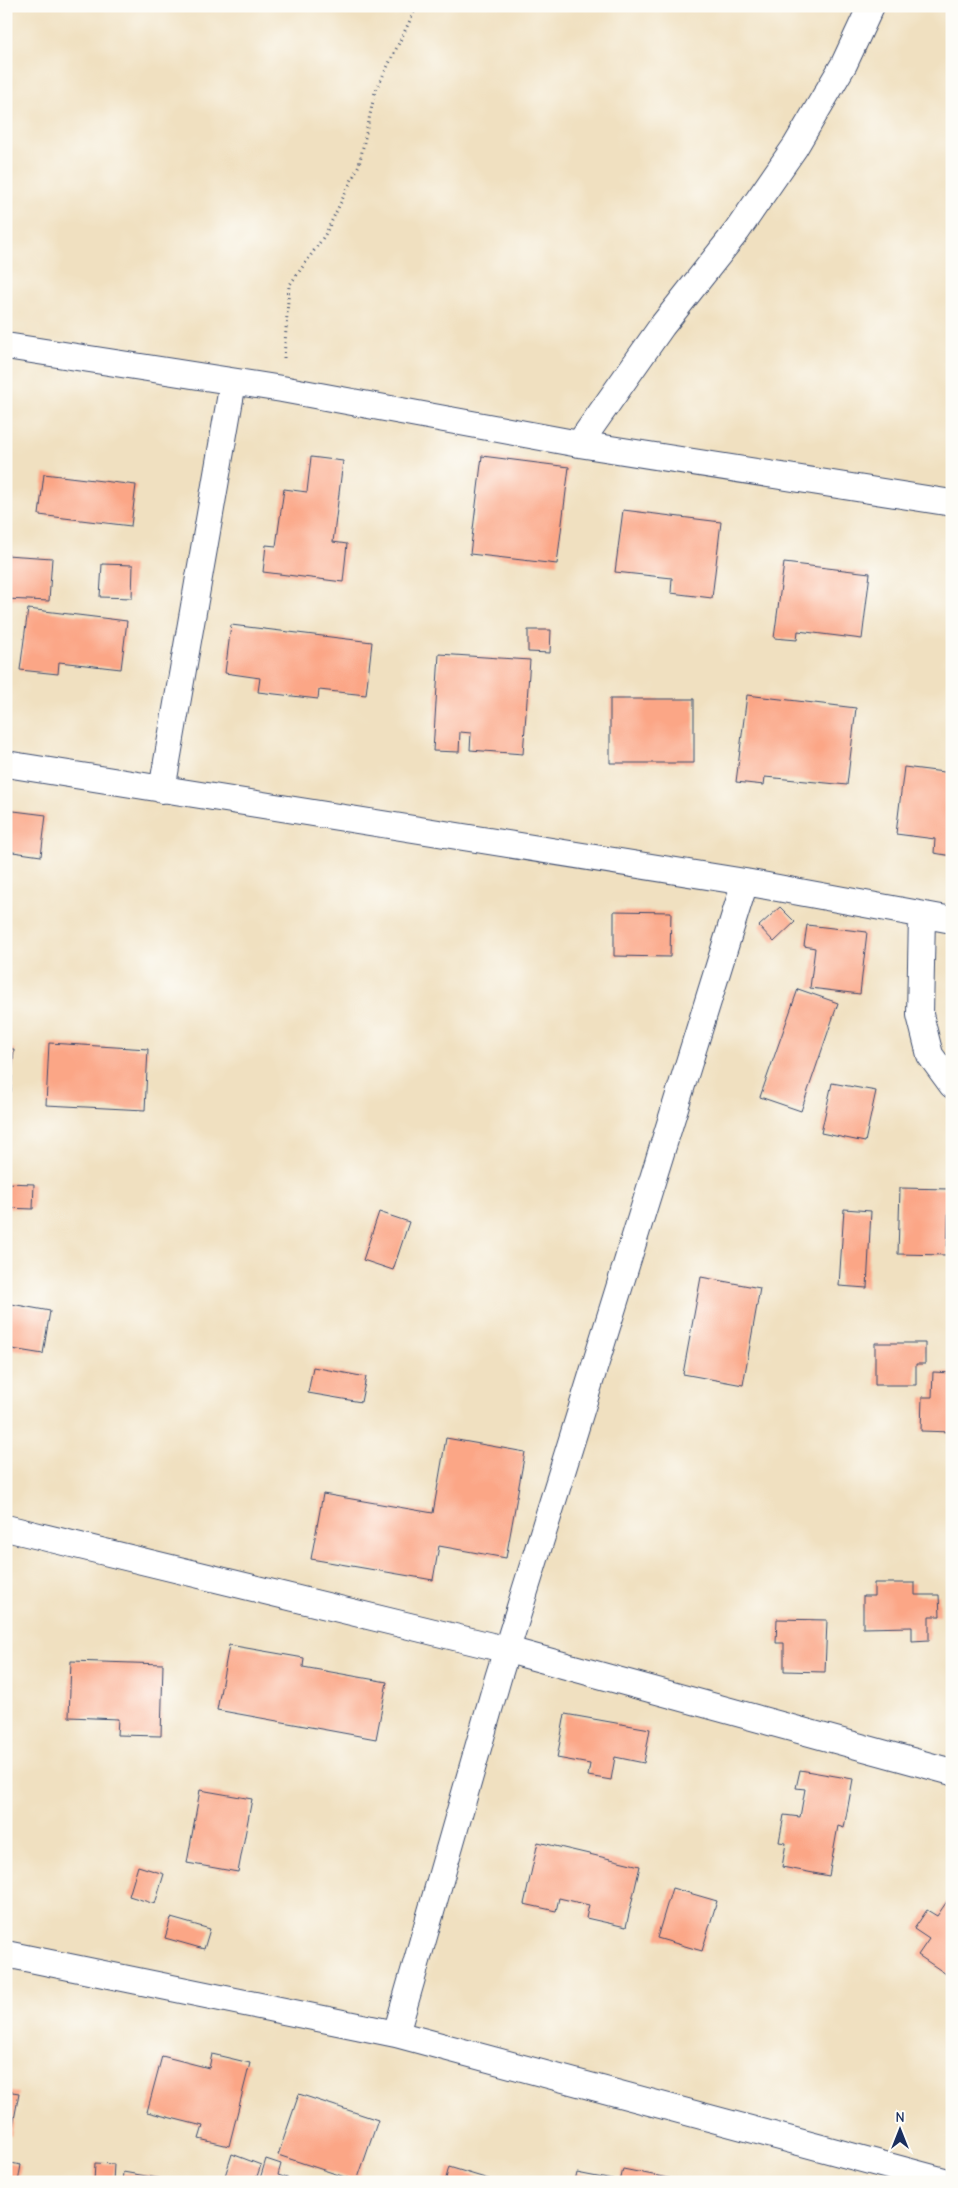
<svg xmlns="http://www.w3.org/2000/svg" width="958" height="2188" viewBox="0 0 958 2188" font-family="'Comic Neue',sans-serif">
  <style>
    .building { fill: #fba686 }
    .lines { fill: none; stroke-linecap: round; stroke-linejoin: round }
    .street-casing { stroke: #3b4a6d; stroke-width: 28 }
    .path { stroke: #3b4a6d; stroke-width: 3; stroke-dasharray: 1 4; stroke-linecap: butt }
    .street { stroke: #fff; stroke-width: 26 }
  </style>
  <rect width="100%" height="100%" fill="#fdfcf7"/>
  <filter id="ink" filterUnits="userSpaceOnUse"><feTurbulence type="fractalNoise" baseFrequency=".02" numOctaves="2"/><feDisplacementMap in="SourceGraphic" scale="10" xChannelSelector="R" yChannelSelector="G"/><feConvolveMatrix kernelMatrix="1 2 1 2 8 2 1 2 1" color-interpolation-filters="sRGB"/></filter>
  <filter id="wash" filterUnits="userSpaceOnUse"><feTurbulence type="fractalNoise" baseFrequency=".0096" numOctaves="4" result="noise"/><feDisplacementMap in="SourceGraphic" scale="20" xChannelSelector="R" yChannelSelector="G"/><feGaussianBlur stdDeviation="1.12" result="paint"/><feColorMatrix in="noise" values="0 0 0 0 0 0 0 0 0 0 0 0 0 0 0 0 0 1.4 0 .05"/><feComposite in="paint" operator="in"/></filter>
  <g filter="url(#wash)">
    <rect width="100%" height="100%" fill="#f0e0c0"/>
    <g id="blocks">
      <path class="building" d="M 482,456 L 569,467 L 557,564 L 470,554 Z
        M 311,457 L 343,461 L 333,542 L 347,544 L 343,582 L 263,572 L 266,545 L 276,546 L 284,489 L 307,492 Z
        M 44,474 L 136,485 L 131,526 L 39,515 Z
        M 623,510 L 721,522 L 712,598 L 671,593 L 672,578 L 615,572 Z
        M 6,555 L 52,558 L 49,601 L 6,599 Z
        M 784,563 L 870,573 L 862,639 L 798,631 L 797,640 L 774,638 Z
        M 102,564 L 133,565 L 132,598 L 100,597 Z
        M 28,609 L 127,621 L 121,669 L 59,662 L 58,674 L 20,670 Z
        M 231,625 L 372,642 L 366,695 L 319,690 L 318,699 L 258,692 L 260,678 L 225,673 Z
        M 528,630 L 551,630 L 550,653 L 528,652 Z
        M 439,654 L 530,660 L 523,754 L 470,750 L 471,733 L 460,732 L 459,752 L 433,751 Z
        M 747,695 L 856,708 L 847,785 L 765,777 L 764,785 L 736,782 Z
        M 610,699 L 694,699 L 694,763 L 610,763 Z
        M 904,767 L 952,773 L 952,856 L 934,853 L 935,839 L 896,834 Z
        M 6,810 L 46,815 L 41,856 L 6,851 Z
        M 780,907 L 795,922 L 774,942 L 759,926 Z
        M 614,911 L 671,912 L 670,957 L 614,956 Z
        M 807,925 L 867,932 L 860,994 L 810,988 L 815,948 L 804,946 Z
        M 798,989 L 838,1003 L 801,1111 L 760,1097 Z
        M 49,1043 L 148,1049 L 145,1110 L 46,1105 Z
        M 6,1049 L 14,1049 L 11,1092 L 6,1092 Z
        M 832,1083 L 876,1091 L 865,1142 L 821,1133 Z
        M 6,1183 L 34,1184 L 33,1209 L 6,1208 Z
        M 900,1188 L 949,1189 L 947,1255 L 898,1254 Z
        M 844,1209 L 871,1211 L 867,1288 L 839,1286 Z
        M 379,1212 L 409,1222 L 393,1270 L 363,1260 Z
        M 701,1277 L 760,1288 L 743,1385 L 683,1374 Z
        M 6,1303 L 50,1311 L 43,1354 L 6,1348 Z
        M 875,1343 L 925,1343 L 925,1364 L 916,1364 L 916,1385 L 875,1385 Z
        M 313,1367 L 366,1377 L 361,1402 L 308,1393 Z
        M 933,1372 L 952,1373 L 952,1432 L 921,1431 L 922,1397 L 932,1397 Z
        M 446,1438 L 525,1452 L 506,1558 L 439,1546 L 433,1580 L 311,1559 L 323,1494 L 433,1513 Z
        M 874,1583 L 915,1583 L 915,1595 L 939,1595 L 940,1616 L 929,1616 L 929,1640 L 912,1641 L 912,1627 L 863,1628 L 863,1596 L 874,1596 Z
        M 777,1619 L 827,1620 L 825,1672 L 784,1671 L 784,1643 L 776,1643 Z
        M 229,1645 L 304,1658 L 303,1667 L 387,1682 L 376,1739 L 217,1710 Z
        M 71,1661 L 163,1664 L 161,1736 L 117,1735 L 118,1719 L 69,1717 Z
        M 565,1714 L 650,1729 L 644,1763 L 615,1757 L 611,1780 L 588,1776 L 590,1764 L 557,1758 Z
        M 800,1770 L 853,1779 L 844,1828 L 838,1826 L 829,1876 L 782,1867 L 786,1843 L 779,1842 L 784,1815 L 800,1817 L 805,1789 L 796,1788 Z
        M 200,1790 L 252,1799 L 238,1872 L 187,1863 Z
        M 538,1842 L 640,1866 L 626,1927 L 586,1918 L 589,1905 L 559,1898 L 556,1911 L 524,1904 Z
        M 138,1866 L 164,1874 L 155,1904 L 129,1896 Z
        M 672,1888 L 717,1901 L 702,1951 L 657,1938 Z
        M 952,1894 L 952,1978 L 918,1955 L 929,1939 L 914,1929 L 927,1910 L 937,1916 Z
        M 171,1918 L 210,1929 L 204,1949 L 165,1938 Z
        M 212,2054 L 250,2063 L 229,2146 L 199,2139 L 203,2126 L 147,2112 L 162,2056 L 209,2068 Z
        M 6,2091 L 19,2093 L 11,2136 L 6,2135 Z
        M 299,2094 L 378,2120 L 357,2181 L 278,2155 Z
        M 232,2154 L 261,2165 L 255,2182 L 223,2182 Z
        M 266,2159 L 281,2164 L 278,2175 L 299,2182 L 259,2182 Z
        M 6,2162 L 21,2165 L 18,2182 L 6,2182 Z
        M 95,2163 L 114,2164 L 113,2182 L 94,2182 Z
        M 449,2167 L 495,2181 L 495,2182 L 445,2182 Z
        M 623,2169 L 673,2179 L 673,2182 L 620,2182 Z
        M 123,2172 L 175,2181 L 175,2182 L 122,2182 Z
        M 577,2173 L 618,2181 L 618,2182 L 575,2182 Z"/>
    </g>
  </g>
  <g filter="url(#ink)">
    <use href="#blocks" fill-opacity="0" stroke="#3b4a6d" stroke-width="1"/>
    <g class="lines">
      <g class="street-casing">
        <path id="street" d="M 6,346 L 282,389 L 579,444 L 952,503
          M 579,444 L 662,326 L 737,231 L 795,147 L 844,64 L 871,6
          M 6,764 L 745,882 L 952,920
          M 162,790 L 233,382
          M 922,915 L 920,1015 L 930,1055 L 952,1085
          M 6,1528 L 508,1650 L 952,1772
          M 6,1954 L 396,2034 L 948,2182
          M 396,2034 L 498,1678 L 745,882"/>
      </g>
      <path class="path" d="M 284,358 L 289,286 L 325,235 L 359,165 L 375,92 L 417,6"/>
      <use href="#street" class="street"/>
    </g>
  </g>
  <rect width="958" height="2188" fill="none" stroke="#fdfcf7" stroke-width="25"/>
  <g transform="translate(900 2130)" stroke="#fdfcf7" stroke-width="4" paint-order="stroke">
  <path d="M0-4L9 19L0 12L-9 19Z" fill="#1b2f5e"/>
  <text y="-8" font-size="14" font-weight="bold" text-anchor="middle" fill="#1b2f5e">N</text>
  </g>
</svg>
